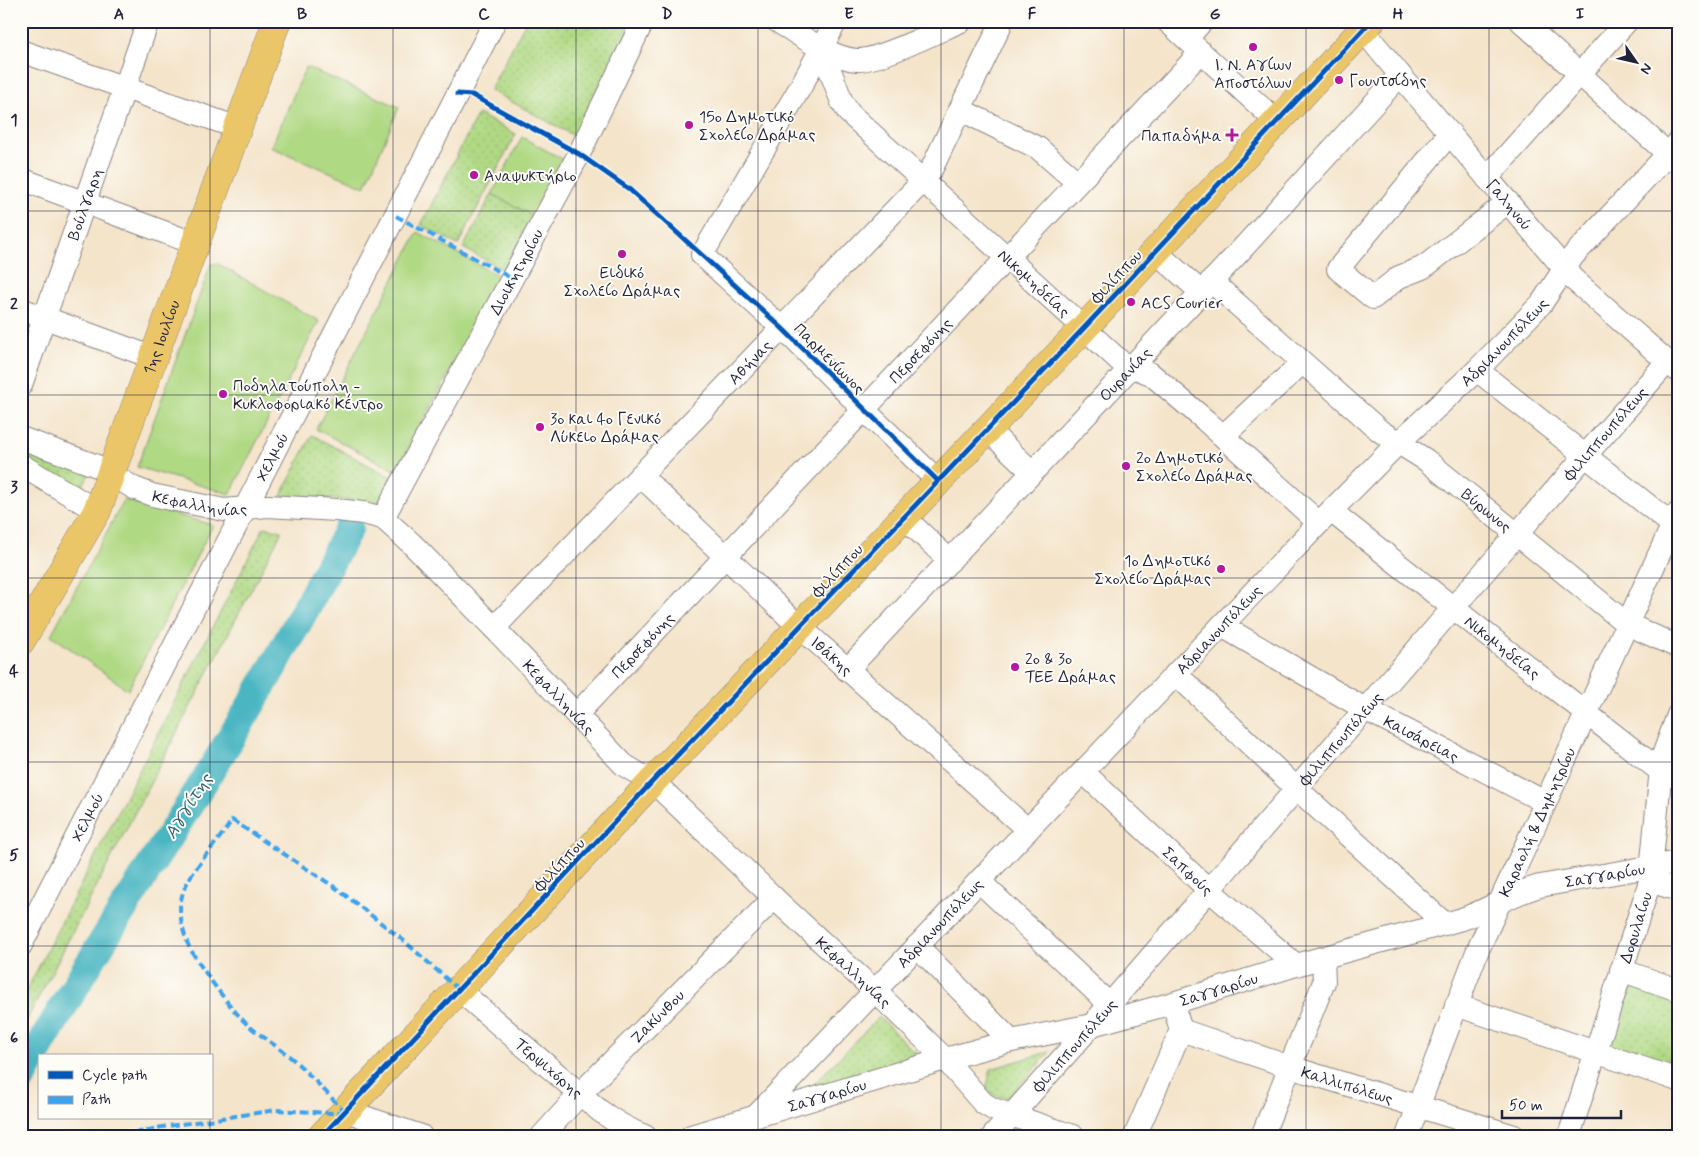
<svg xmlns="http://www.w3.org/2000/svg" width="1699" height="1157" viewBox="0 0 1699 1157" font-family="Mynerve,sans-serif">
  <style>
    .grass { fill: url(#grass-dots); stroke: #697e60 }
    .pitch { fill: #b0d984; stroke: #697e60 }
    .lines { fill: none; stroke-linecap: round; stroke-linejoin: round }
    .river { stroke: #48b6c2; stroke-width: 29 }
    .minor-casing { stroke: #8b8382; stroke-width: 24 }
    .major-casing { stroke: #8b8382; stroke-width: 29 }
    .minor { stroke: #fff; stroke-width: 22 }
    .major { stroke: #ebc669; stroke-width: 28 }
    .quiet { stroke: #3ea2ec; stroke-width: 4; stroke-dasharray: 8 4; stroke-linecap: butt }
    .cycleway-casing { stroke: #fdfcf7; stroke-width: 8 }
    .cycleway { stroke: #0057b8; stroke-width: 5 }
    .grid { fill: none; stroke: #22223b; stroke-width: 1; stroke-opacity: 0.55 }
    .poi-dot { fill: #b5179e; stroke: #fdfcf7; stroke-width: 2 }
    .labels { text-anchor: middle; stroke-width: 4; stroke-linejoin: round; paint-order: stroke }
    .poi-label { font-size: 16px; fill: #22223b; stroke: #fdfcf7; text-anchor: start }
    .street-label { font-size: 16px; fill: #22223b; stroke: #fdfcf7 }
    .water-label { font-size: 18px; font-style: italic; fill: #315d71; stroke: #fdfcf7 }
    .neatline { fill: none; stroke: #22223b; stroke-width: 2 }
    .grid-label { font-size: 16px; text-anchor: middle; font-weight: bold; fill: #22223b }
  </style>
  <defs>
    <pattern id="grass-dots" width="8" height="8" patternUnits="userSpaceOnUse" patternTransform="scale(1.25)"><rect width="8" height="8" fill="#b0d984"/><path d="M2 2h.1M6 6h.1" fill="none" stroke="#97ba73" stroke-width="1.8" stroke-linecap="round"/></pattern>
  </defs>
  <rect width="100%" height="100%" fill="#fdfcf7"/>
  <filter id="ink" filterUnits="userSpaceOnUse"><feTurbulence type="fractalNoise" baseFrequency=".02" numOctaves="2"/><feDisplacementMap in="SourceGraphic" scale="10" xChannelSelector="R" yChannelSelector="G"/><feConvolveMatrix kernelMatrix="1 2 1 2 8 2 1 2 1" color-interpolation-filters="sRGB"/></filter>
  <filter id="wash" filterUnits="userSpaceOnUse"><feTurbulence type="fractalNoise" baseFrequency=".0096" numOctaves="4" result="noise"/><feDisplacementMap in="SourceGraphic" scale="20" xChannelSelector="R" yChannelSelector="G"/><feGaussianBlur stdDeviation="1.12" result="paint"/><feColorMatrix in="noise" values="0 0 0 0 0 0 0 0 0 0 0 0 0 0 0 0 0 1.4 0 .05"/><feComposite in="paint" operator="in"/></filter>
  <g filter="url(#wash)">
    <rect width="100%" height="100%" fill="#f4e4ca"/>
    <path class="grass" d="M 526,21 L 634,21 L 576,137 L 490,90 Z
      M 478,114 L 516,134 L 458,245 L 421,225 Z
      M 492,194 L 533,216 L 504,270 L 463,248 Z
      M 312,435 L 393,478 L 379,502 L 281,496 Z
      M 21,444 L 91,469 L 80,493 L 21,459 Z
      M 264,527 L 282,531 L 21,1031 L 21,1001 Z
      M 1631,984 L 1678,999 L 1678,1073 L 1609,1050 Z
      M 879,1017 L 924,1061 L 806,1092 Z
      M 1051,1051 L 1008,1098 L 995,1096 L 986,1090 L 991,1069 Z"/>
    <path class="pitch" d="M 306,67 L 399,107 L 365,187 L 271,147 Z
      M 522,137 L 564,160 L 533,216 L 492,194 Z
      M 418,232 L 501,277 L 396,471 L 316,429 Z
      M 211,264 L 218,264 L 319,321 L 230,494 L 137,467 Z
      M 124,500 L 213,525 L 128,690 L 51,635 Z"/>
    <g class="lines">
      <path class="river" d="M 21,1080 C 88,958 168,842 240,723 C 279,659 314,594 349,528"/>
    </g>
  </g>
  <g filter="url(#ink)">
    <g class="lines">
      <g class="minor-casing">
        <g id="minor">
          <path d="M 777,21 C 800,35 830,58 857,60 C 879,61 938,31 961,21"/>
          <path d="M 836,21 L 801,86 L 702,255 L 797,342 L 864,410 L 938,481"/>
          <path d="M 1167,21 L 1277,122"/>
          <path id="s1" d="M 1358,21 L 1363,30 L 1400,75 L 1573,279 L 1678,371"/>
          <path d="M 1521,21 L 1678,163"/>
          <path d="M 1187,39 L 1202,21"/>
          <path id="s2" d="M 822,49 L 842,102 L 849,113 L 1121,362 L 1151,374 L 1205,420 L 1319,523"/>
          <path d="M 21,51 L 238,128"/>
          <path d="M 961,110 L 1038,148 L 1077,182"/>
          <path d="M 1450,133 L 1338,269 L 1373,298 L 1399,277 L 1422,268 L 1428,264 L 1508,202"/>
          <path d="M 1487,178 L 1627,21"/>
          <path d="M 21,179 L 196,244"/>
          <path d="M 1156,252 L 1201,292"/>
          <path id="s3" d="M 1211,281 L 1380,431 L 1426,460 L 1627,624 L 1678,647"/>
          <path d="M 21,309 L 154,358"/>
          <path d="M 1477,370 L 1678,529"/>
          <path id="s4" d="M 21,385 L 148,21"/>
          <path d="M 987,429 L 1032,472"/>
          <path d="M 1223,436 L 1302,363"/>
          <path id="s5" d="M 21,438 L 97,466 L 134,488 L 152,495 L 224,510 L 268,506 L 337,510 L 363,513 L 383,518 L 412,544 L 494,628 L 624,765 L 652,782 L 662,790 L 774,898 L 875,991 L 945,1059 L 983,1103 L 993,1109 L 1073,1136"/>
          <path d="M 21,465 L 97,511"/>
          <path id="s6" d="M 641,476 L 792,620 L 1028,830"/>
          <path id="s7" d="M 1331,511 L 1586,713 L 1659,770 L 1678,778"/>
          <path d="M 904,517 L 950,561"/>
          <path id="s8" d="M 383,518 L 579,154 L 643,21"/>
          <path id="s9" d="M 1222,626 L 1365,709 L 1545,802"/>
          <path id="s10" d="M 494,628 L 922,182 L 932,168 L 1000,26 L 1000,21"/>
          <path id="s11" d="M 847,670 L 1241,250 L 1400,75"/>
          <path d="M 1176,674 L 1296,788 L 1445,924"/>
          <path id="s12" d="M 577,714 L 1201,52"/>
          <path id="s13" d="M 1083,772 L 1209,890 L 1296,965"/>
          <path d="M 979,881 L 1110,1005"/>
          <path d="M 1650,881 L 1678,890"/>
          <path id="s14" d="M 21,945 L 495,21"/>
          <path d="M 917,946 L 1011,1041"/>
          <path d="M 1621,970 L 1678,990"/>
          <path id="s15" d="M 459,990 L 600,1111 C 614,1121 628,1130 645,1136"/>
          <path d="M 1456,1005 L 1678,1080"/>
          <path id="s16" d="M 1181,1030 L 1290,1067 L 1514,1136"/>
          <path d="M 346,1111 L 421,1136"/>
          <path id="s17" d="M 757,1115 L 1319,523 L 1398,443 L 1477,370 L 1541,304 L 1573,256 L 1678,143"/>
          <path id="s18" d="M 542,1136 L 580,1094 L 774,898"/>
          <path id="s19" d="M 691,1136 L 945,1059 L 1011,1041 L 1092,1025 L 1173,1003 L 1296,965 L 1462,919 C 1489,910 1512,893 1540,886 L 1678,862"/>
          <path id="s20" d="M 993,1136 L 1092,1025 L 1517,534 L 1667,362"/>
          <path d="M 1135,1136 L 1181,1030 L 1177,1017"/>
          <path d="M 1262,1136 L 1324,982 L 1323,958"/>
          <path id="s21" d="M 1407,1136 L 1477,952 L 1678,513"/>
          <path id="s22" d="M 1569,1136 L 1650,881 L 1662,758 L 1678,715"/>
        </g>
      </g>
      <g class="major-casing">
        <g id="major">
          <path id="s23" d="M 21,641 L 97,511 L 277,21"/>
          <path d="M 322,1136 L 652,782 L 1084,328 L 1371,21"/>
        </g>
      </g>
      <use href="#minor" class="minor"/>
      <use href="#major" class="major"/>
      <path class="quiet" d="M 396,216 L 513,279
        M 346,1111 L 339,1106 C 326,1092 313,1078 299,1065 C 284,1050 264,1039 248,1025 C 232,1011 195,961 187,942 C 183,931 178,912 181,900 C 186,873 217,845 232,820 L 336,888 L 403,940 L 459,990
        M 123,1136 L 162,1127 L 276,1110 L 331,1113 L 344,1111"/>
      <g class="cycleway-casing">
        <path id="cycleway" d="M 457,94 L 472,95 L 579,154 L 629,189 L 782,328 L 938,481
          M 322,1136 L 652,782 L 1084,328 L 1371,21"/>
      </g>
      <use href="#cycleway" class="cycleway"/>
    </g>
  </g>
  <path class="grid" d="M 210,21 L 210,1056M 393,21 L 393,1136M 576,21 L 576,1136M 758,21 L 758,1136M 941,21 L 941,1136M 1124,21 L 1124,1136M 1306,21 L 1306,1136M 1489,21 L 1489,1136M 21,211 L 1678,211M 21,395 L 1678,395M 21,578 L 1678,578M 21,762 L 1678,762M 21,946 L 1678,946M 210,1118 L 210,1136"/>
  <g class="poi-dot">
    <circle cx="1253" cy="47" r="5"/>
    <circle cx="1339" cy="80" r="5"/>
    <circle cx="689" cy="125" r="5"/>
    <path d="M1229.5 127.5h5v5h5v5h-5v5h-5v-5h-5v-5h5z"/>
    <circle cx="474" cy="175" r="5"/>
    <circle cx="622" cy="254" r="5"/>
    <circle cx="1131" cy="302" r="5"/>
    <circle cx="223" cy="394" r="5"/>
    <circle cx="540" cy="427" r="5"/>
    <circle cx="1126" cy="466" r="5"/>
    <circle cx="1221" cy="569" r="5"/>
    <circle cx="1015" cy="667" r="5"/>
  </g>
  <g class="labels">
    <g class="poi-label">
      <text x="1253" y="70" text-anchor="middle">Ι. Ν. Αγίων<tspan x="1253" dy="18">Αποστόλων</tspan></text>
      <text x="1349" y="86">Γουντσίδης</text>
      <text x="699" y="122">15ο Δημοτικό<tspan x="699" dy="18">Σχολείο Δράμας</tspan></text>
      <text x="1222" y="141" text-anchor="end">Παπαδήμα</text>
      <text x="484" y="181">Αναψυκτήριο</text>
      <text x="622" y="278" text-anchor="middle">Ειδικό<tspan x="622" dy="18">Σχολείο Δράμας</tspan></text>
      <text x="1141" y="308">ACS Courier</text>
      <text x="233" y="391">Ποδηλατούπολη -<tspan x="233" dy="18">Κυκλοφοριακό Κέντρο</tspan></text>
      <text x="550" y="424">3ο και 4ο Γενικό<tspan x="550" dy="18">Λύκειο Δράμας</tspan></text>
      <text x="1136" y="463">2ο Δημοτικό<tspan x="1136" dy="18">Σχολείο Δράμας</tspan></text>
      <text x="1211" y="566" text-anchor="end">1ο Δημοτικό<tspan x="1211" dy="18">Σχολείο Δράμας</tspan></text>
      <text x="1025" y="664">2ο &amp; 3ο<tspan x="1025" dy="18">ΤΕΕ Δράμας</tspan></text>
    </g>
    <g class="street-label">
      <text dy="6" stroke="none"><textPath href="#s4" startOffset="192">Βούλγαρη</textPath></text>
      <text dy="6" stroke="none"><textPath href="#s1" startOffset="238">Γαληνού</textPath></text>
      <text dy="6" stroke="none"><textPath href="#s8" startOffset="280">Διοικητηρίου</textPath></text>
      <text transform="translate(1116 276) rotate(-47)" y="6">Φιλίππου</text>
      <text dy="6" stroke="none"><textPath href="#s2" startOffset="321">Νικομηδείας</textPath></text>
      <text dy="6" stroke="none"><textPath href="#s23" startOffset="336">1ης Ιουλίου</textPath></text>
      <text dy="6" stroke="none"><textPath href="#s17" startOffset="1075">Αδριανουπόλεως</textPath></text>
      <text dy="6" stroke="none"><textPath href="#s12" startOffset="500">Περσεφόνης</textPath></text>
      <text transform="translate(830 358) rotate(45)" y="6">Παρμενίωνος</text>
      <text dy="6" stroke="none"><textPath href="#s10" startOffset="369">Αθήνας</textPath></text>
      <text dy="6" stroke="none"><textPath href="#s11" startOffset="406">Ουρανίας</textPath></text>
      <text dy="6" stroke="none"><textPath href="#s20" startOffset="932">Φιλιππουπόλεως</textPath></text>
      <text dy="6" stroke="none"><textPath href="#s14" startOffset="549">Χελμού</textPath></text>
      <text dy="6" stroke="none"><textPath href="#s5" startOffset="192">Κεφαλληνίας</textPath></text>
      <text dy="6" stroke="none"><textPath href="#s3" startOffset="359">Βύρωνος</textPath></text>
      <text transform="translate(837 570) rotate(-47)" y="6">Φιλίππου</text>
      <text dy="6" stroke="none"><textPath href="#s17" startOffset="670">Αδριανουπόλεως</textPath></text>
      <text dy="6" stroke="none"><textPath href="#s12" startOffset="95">Περσεφόνης</textPath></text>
      <text dy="6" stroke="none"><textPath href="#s7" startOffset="219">Νικομηδείας</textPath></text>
      <text dy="6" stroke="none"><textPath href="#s6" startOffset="262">Ιθάκης</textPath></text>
      <text dy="6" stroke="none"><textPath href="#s5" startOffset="628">Κεφαλληνίας</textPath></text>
      <text dy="6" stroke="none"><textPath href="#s20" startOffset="528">Φιλιππουπόλεως</textPath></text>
      <text dy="6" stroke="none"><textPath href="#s9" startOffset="229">Καισάρειας</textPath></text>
      <text dy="6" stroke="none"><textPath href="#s14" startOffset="144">Χελμού</textPath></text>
      <text dy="6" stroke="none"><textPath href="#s21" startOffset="340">Καραολή &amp; Δημητρίου</textPath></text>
      <text transform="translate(559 864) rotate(-47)" y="6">Φιλίππου</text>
      <text dy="6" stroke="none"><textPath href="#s13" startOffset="144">Σαπφούς</textPath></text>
      <text dy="6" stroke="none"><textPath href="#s19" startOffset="952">Σαγγαρίου</textPath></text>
      <text dy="6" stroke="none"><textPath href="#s17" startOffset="265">Αδριανουπόλεως</textPath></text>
      <text dy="6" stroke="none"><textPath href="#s22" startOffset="219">Δορυλαίου</textPath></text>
      <text dy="6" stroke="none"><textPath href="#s5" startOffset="1032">Κεφαλληνίας</textPath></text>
      <text dy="6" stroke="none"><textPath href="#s19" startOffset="548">Σαγγαρίου</textPath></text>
      <text dy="6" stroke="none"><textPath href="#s18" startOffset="166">Ζακύνθου</textPath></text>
      <text dy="6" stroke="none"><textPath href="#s20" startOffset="122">Φιλιππουπόλεως</textPath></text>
      <text dy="6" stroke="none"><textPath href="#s15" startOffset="119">Τερψιχόρης</textPath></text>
      <text dy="6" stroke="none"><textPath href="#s16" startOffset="175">Καλλιπόλεως</textPath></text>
      <text dy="6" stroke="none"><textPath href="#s19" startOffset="142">Σαγγαρίου</textPath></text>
    </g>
    <g class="water-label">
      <text transform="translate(188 806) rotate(-58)" y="6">Αγγίτης</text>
    </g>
  </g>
  <rect width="1699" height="1157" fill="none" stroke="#fdfcf7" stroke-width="55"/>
  <rect x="38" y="1054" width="175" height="65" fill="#fdfcf7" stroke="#a5a5ac"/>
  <rect x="48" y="1071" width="25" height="8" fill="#0057b8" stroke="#a5a5ac"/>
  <text x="82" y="1080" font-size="15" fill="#22223b">Cycle path</text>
  <rect x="48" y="1096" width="25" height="8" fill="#3ea2ec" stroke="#a5a5ac"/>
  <text x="82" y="1104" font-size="15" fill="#22223b">Path</text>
  <g transform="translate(1636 62) rotate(124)" stroke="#fdfcf7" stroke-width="4" paint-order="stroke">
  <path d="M0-4L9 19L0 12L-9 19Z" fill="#22223b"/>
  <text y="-8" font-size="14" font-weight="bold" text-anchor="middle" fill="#22223b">N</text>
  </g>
  <path d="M1502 1110v8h119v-8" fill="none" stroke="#22223b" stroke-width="2.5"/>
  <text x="1509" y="1110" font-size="15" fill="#22223b" stroke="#fdfcf7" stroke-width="4" paint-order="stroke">50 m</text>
  <rect x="28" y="28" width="1644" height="1102" class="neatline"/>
  <g class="grid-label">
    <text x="119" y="19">A</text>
    <text x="302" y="19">B</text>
    <text x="484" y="19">C</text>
    <text x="667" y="19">D</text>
    <text x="849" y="19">E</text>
    <text x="1032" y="19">F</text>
    <text x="1215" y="19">G</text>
    <text x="1398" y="19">H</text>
    <text x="1580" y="19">I</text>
    <text x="14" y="125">1</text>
    <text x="14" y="309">2</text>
    <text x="14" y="492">3</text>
    <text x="14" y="676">4</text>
    <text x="14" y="860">5</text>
    <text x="14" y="1043">6</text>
  </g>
</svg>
